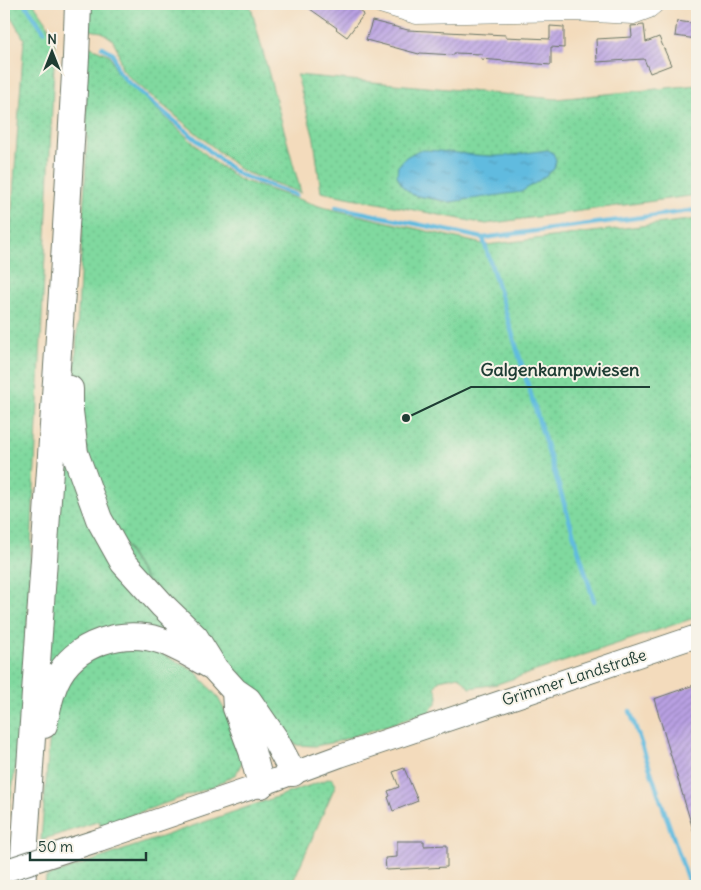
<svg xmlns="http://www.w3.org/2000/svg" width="701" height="890" viewBox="0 0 701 890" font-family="Delius,sans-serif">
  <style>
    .grass { fill: url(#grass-dots); stroke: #508b6a; fill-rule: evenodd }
    .water { fill: url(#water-ripples); stroke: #407c8a }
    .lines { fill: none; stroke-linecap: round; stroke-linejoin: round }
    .stream { stroke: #61bbdf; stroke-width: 4.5 }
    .building { fill: url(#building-hatch) }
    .minor-casing { stroke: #697464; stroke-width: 19 }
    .major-casing { stroke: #697464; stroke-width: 24 }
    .highway-casing { stroke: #697464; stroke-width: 28 }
    .minor { stroke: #fff; stroke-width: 18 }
    .major { stroke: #fff; stroke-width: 22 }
    .highway { stroke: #fff; stroke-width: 26 }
    .major-bridge-casing { stroke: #697464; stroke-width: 24; stroke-linecap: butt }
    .major-bridge { stroke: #fff; stroke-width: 22 }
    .labels { text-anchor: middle; stroke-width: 4; stroke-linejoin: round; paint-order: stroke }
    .street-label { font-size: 16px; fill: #1f3d34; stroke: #f7f3e8 }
    .leader { fill: none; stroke: #1f3d34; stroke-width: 2 }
    .callout-dot { fill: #1f3d34; stroke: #f7f3e8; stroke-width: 2 }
    .callout-label { font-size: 18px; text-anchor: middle; font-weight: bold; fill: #1f3d34; stroke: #f7f3e8; stroke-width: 4; stroke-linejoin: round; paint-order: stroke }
  </style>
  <defs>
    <pattern id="grass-dots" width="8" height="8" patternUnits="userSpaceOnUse" patternTransform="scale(1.25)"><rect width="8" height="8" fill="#80d99f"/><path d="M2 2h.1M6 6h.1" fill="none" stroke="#6ebb8a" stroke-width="1.8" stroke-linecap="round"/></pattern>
    <pattern id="water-ripples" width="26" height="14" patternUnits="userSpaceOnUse" patternTransform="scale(1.25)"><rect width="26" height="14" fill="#61bbdf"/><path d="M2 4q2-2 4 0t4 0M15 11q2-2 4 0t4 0" fill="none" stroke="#4f99b6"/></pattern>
    <pattern id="building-hatch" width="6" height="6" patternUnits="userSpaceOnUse" patternTransform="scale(1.25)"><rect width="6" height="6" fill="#b9a0e3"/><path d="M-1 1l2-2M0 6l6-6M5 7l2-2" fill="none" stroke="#9684b9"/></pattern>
  </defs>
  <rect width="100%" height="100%" fill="#f7f3e8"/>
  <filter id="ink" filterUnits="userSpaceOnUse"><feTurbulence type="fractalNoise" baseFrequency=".02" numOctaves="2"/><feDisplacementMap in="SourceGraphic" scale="10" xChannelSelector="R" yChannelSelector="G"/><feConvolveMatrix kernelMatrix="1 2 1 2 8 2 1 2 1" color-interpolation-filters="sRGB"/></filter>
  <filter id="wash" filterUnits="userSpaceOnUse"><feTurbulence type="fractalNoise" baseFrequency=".0096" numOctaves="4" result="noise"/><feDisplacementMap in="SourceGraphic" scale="20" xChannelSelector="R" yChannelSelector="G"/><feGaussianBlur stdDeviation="1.12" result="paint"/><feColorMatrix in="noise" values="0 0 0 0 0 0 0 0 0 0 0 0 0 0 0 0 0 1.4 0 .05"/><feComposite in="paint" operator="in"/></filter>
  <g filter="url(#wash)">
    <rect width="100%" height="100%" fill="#f3dbbc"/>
    <path class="grass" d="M 4,4 L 34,4 L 46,21 L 55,45 L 26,654 L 21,732 L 7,822 L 5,851 L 4,852 L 4,326 L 24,39 Z
      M 89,4 L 250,4 L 301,193 L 242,171 L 130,78 L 122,69 L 117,48 L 112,39 L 102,32 L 89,30 Z
      M 88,46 L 110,55 L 116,72 L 213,161 L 238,179 L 322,207 L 487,245 L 697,219 L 697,617 L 497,684 L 470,688 L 459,676 L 439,680 L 435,687 C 441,700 437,702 429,712 L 335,742 L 315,746 L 297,745 L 285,739 L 225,660 L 146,579 L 98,501 L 74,392 L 87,142 L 85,67 Z
      M 297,75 L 556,99 L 697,85 L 697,195 L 486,224 L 321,192 L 314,139 ZM 548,150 L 556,160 L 554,169 L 537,182 L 450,202 L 413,195 L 455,154 L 505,157 Z
      M 60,447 L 180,632 L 153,630 L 46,679 Z
      M 138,642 L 195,671 L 217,696 L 231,722 L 242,762 L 236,774 L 212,787 L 100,826 L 100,821 L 41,840 L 52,709 L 77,664 Z
      M 331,778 L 336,784 L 291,886 L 45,886 L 46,877 Z"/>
    <path class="water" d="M 419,150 C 442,150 466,155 489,156 C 509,157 528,152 548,150 L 553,153 L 556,160 L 554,169 L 537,182 L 521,192 L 450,202 L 413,195 L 402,186 L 397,175 L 398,166 L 406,157 Z"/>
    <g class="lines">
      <path class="stream" d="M 25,4 L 44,31
        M 102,47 L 113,53 L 118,71 L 126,80 L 225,164 L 240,175 L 296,195
        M 336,207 L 483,238 L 697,210
        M 483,238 L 594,601
        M 630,711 L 690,886"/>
    </g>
    <g id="blocks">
      <path class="building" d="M 303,4 L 350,4 L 364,14 L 347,37 L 336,29 L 337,28 Z
        M 372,21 L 408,30 L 506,35 L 505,37 L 550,39 L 550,26 L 564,27 L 564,48 L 551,47 L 551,65 L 481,59 L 482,54 L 454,53 L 454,55 L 420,53 L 419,54 L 366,40 Z
        M 677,21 L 697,24 L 697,39 L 675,36 Z
        M 644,25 L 646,42 L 659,37 L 671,65 L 650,73 L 644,59 L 597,62 L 596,39 L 632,37 L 631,26 Z
        M 697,684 L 697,832 L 694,833 L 654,699 Z
        M 404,768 L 418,801 L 393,811 L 388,797 L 390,796 L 388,791 L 399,787 L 393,772 Z
        M 397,841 L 424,841 L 424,846 L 447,845 L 447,867 L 386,870 L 385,858 L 397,857 Z"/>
    </g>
  </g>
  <g filter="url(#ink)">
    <use href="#blocks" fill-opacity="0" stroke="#697464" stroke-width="1"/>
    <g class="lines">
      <g class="minor-casing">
        <path id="minor" d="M 380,4 L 416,15 L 573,12 L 633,15 L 649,9 L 655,4"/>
      </g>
      <g class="major-casing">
        <path id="major" d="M 99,840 L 261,785 L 340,756 L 697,636"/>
      </g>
      <g class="highway-casing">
        <path id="highway" d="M 70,389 L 70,411 L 75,453 L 99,519 L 123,562 L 163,606 L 195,637 L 215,669 L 235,691 L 248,700 L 275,739 L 293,773
          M 235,691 L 236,708 L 252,751 L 261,785
          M 44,725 C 47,710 50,695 56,681 C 74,642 124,628 162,641 C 179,647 196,658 213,667
          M 22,886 L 63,277 L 76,57 L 78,4"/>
      </g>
      <use href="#minor" class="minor"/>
      <use href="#major" class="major"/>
      <use href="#highway" class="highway"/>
      <g class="major-bridge-casing">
        <path id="major-bridge" d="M 4,871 L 99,840"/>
      </g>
      <use href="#major-bridge" class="major-bridge"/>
    </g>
  </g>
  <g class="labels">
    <g class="street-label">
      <text transform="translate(574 677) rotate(-18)" y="6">Grimmer Landstraße</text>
    </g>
  </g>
  <path class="leader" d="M406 418L471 387H650"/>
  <circle class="callout-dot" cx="406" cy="418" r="5"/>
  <g class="callout-label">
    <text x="560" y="376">Galgenkampwiesen</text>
  </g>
  <rect width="701" height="890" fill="none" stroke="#f7f3e8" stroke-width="20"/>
  <g transform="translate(52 52)" stroke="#f7f3e8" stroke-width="4" paint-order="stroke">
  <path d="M0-4L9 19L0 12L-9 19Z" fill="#1f3d34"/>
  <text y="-8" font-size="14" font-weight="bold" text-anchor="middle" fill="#1f3d34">N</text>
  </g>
  <path d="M30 852v8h116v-8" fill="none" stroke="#1f3d34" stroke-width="2.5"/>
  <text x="38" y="852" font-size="15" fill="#1f3d34" stroke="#f7f3e8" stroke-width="4" paint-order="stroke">50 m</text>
</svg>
